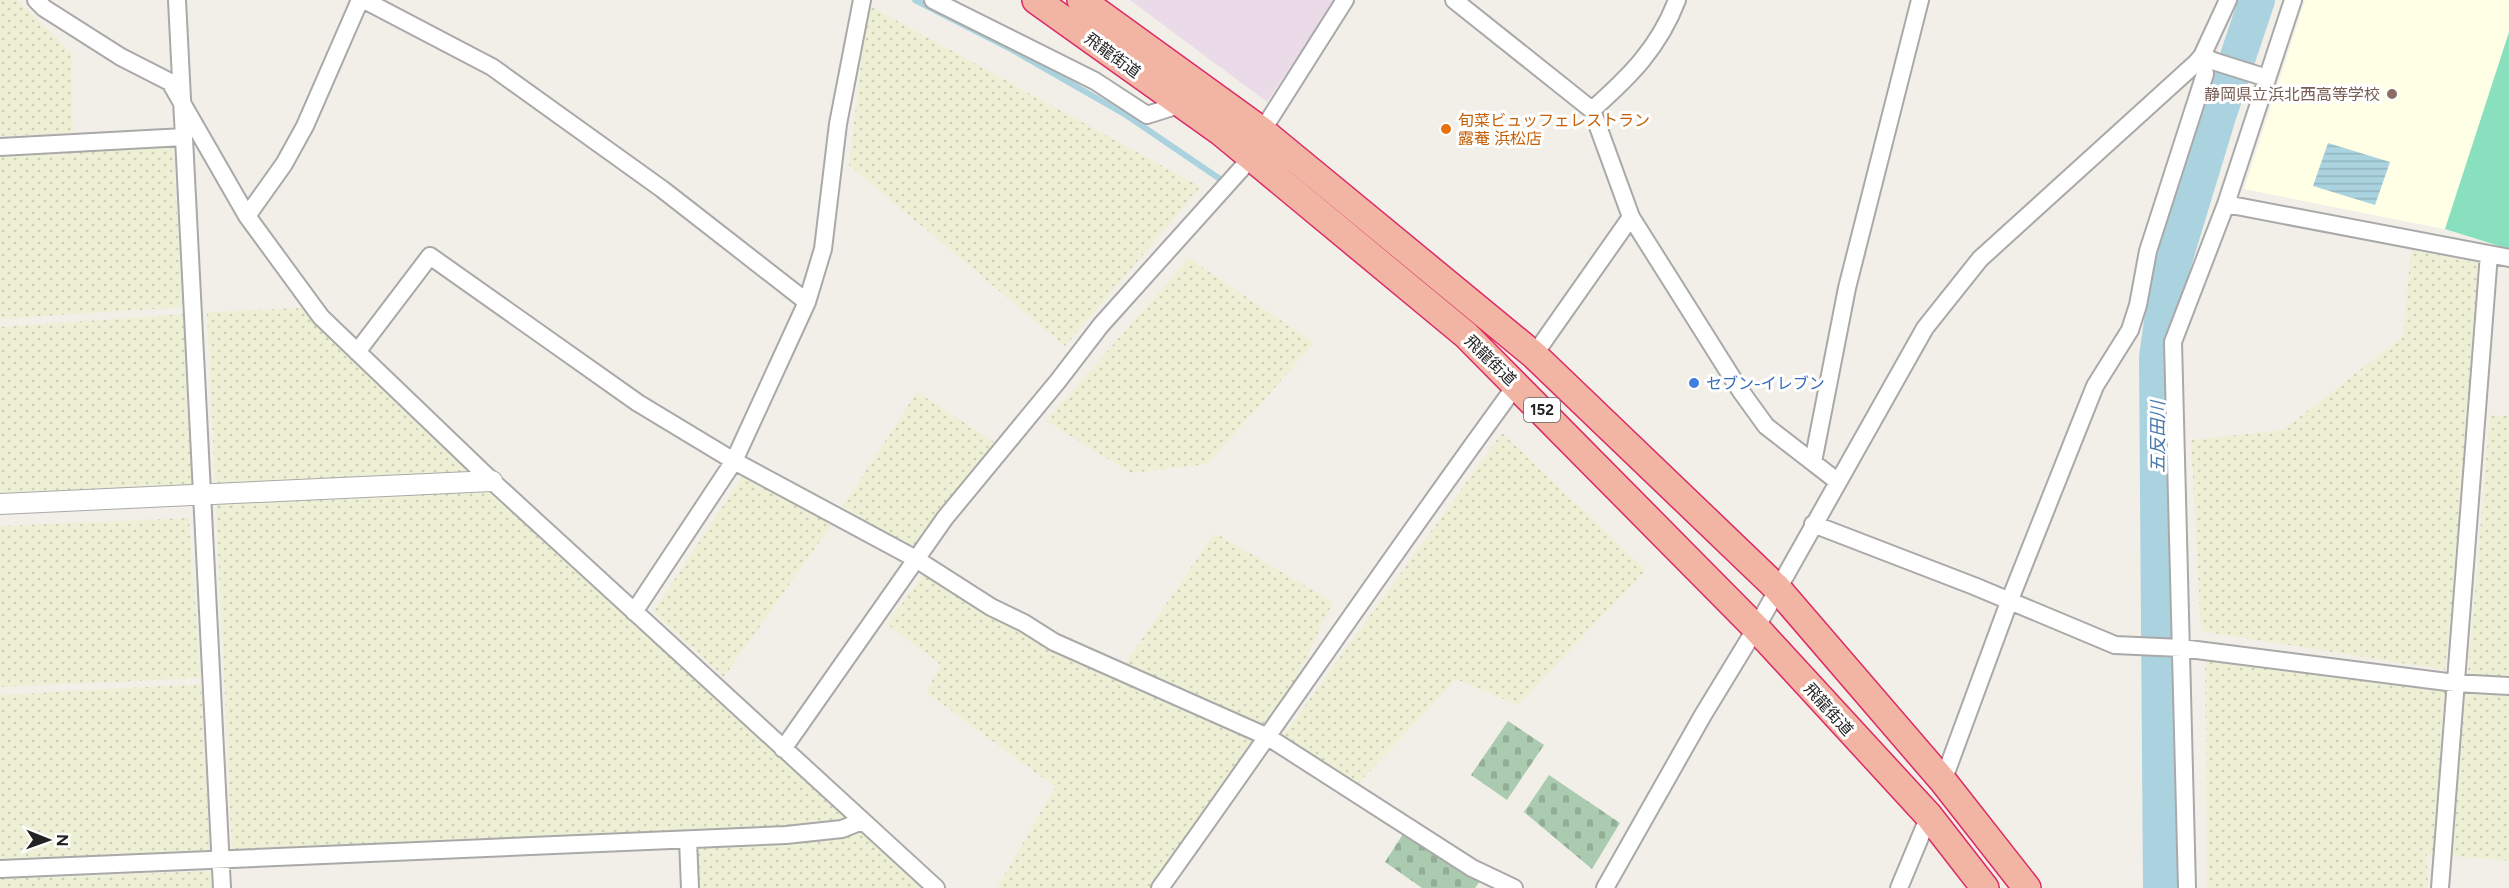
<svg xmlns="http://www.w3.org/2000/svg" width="2509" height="888" viewBox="0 0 2509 888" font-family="Figtree,'Noto Sans JP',sans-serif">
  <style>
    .industrial { fill: #ebdbe8 }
    .education { fill: #ffffe5 }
    .farmland { fill: url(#farmland-dots) }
    .cemetery { fill: url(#cemetery-stones) }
    .pitch { fill: #88e0be }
    .water { fill: url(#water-rules) }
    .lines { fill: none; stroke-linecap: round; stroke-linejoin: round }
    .stream { stroke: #aad3df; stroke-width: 6 }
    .river { stroke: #aad3df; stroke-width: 36 }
    .minor-casing { stroke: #a9a9a9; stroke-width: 20 }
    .tertiary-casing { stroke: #a9a9a9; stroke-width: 22 }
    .trunk-casing { stroke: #dc2a67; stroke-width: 30 }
    .minor { stroke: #fff; stroke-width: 16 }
    .tertiary { stroke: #fff; stroke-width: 20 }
    .trunk { stroke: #f2b4a3; stroke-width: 27 }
    .education-dot { fill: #8d6e63; stroke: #fff; stroke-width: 2 }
    .food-dot { fill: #e8710a; stroke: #fff; stroke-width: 2 }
    .shop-dot { fill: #3f7fe0; stroke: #fff; stroke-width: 2 }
    .labels { text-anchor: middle; stroke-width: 6; stroke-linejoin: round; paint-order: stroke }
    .shield { fill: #fff; stroke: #646464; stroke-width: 1.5 }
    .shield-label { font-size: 15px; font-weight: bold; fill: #222 }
    .street-label { font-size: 16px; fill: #222; stroke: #fff }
    .education-label { font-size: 16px; fill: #785e54; stroke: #fff; text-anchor: end }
    .food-label { font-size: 16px; fill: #c56008; stroke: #fff; text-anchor: start }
    .shop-label { font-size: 16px; fill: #366cbe; stroke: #fff; text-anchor: start }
    .water-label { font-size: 18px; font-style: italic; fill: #4a7aab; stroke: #fff }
  </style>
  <defs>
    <pattern id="farmland-dots" width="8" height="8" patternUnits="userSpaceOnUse" patternTransform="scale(1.5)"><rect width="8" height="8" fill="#eef0d5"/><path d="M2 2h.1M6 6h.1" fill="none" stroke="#ccceb7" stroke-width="1.8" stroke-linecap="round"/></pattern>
    <pattern id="cemetery-stones" width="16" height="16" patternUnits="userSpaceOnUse" patternTransform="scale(1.5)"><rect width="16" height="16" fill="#aacbaf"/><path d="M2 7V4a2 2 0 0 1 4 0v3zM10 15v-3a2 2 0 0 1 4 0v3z" fill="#92ae96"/></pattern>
    <pattern id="water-rules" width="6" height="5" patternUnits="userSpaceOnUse" patternTransform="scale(1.5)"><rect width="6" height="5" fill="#aad3df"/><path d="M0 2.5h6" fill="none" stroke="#92b5bf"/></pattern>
  </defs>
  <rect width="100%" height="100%" fill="#f2efe9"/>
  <path class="industrial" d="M 1130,0 L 1335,0 L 1267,102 Z"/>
  <path class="education" d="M 2305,0 L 2509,0 L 2509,242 L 2244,189 Z"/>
  <path class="farmland" d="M 0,0 L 17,0 L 71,52 L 73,133 L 0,136 Z
    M 868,5 L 1201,187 L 1065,346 L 849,165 Z
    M 164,146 L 173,148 L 183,307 L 0,319 L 0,155 Z
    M 2411,250 L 2488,265 L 2445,670 L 2201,631 L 2191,440 L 2283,430 L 2403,336 Z
    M 1189,258 L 1314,343 L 1208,464 L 1131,473 L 1046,421 Z
    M 303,308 L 461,464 L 845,805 L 843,822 L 862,821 L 925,888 L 695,888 L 688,840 L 741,833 L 232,850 L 207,312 Z
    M 185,314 L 195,488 L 0,494 L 0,327 Z
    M 917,392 L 994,442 L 920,556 L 843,506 Z
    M 2490,415 L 2509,416 L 2509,688 L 2467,684 Z
    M 1502,433 L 1646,570 L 1518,705 L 1456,679 L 1359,783 L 1283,736 Z
    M 744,474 L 833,523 L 724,677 L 653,612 Z
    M 189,518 L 201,678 L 0,687 L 0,526 Z
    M 1215,533 L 1333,602 L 1268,737 L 1158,888 L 997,888 L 1055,787 L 926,692 L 941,665 L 887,624 L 929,567 L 1124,665 Z
    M 2205,651 L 2455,693 L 2509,693 L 2509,861 L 2427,854 L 2428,888 L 2207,888 Z
    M 201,684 L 210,851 L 0,861 L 0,695 Z
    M 211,871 L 212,888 L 0,888 L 0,879 Z"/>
  <path class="cemetery" d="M 1508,721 L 1544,745 L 1507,800 L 1471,775 Z
    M 1549,775 L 1620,823 L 1592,869 L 1524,812 Z
    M 1403,834 L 1480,881 L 1475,888 L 1422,888 L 1385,862 Z"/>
  <path class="pitch" d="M 2509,32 L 2509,249 L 2445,229 Z"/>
  <path class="water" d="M 2328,143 L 2390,162 L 2375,205 L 2313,186 Z"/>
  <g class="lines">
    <path class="stream" d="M 915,0 L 1009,48 L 1126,115 L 1220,179"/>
    <path class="river" d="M 2161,888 L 2157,358 L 2167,284 L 2218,116 L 2257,0"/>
    <g class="minor-casing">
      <path id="minor" d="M 36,0 L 44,8 L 121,57 L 170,82 L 247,216 L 321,317 L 492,481 L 936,888
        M 177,0 L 222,888
        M 364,0 L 492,67 L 662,189 L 807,302
        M 933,0 L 1095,81 L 1147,115 L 1182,104
        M 1454,0 L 1592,110 L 1631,217 L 1740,390 L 1766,426 L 1837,481
        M 2202,56 L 2216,62 L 2267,78
        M 1592,110 C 1629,77 1659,48 1677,0
        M 1262,131 L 1345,0
        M 0,147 L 184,137
        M 2226,204 L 2509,258
        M 247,216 L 284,164 L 305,126 L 360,0
        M 357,352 L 430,256 L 638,403 L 734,461 L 916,559 L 991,607 L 1024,623 L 1054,642 L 1268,737 L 1472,868 L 1514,888
        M 1534,355 L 1631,217
        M 1813,462 L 1847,288 L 1920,0
        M 1813,524 L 1974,586 L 2115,645 L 2181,648 L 2455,683 L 2509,686
        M 634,612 L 734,461 L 807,302 L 823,249 L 838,124 L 862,0
        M 783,749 L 945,518 L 1058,381 L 1101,325 L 1251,158
        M 1943,781 L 2009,602 L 2095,386 L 2130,330 L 2138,305 L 2148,251 L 2205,74 L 2202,56
        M 688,840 L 690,888
        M 0,869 L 786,835 L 842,829 L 862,821
        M 1160,888 C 1280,721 1395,550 1517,384
        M 1605,888 L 1703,715 L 1756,628 L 1925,328 L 1980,259 L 2196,63 L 2202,56 L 2228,0
        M 1899,888 L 1929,816
        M 2187,888 L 2173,342 L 2226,204 L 2293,0
        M 2440,888 L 2489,254"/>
    </g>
    <g class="tertiary-casing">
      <path id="tertiary" d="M 0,504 L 492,481"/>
    </g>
    <g class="trunk-casing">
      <path id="trunk" d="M 1036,0 L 1221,132 L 1466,335 L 1756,628 L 1929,816 L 1985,888
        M 1081,0 L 1262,131 L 1534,355 L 1777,588 L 1943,781 L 2027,888"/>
    </g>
    <use href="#minor" class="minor"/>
    <use href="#tertiary" class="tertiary"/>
    <use href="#trunk" class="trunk"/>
  </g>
  <circle class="education-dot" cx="2392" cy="94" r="6"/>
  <circle class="food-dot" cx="1446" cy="129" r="6"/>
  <circle class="shop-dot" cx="1694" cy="383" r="6"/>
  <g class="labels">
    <rect class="shield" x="1524" y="398" width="36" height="24" rx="4.5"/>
    <g class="shield-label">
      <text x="1542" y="415">152</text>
    </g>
    <g class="street-label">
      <text transform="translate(1113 55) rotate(36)" y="6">飛龍街道</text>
      <text transform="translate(1491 360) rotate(44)" y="6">飛龍街道</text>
      <text transform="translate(1829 709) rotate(48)" y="6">飛龍街道</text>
    </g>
    <g class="education-label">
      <text x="2380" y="100">静岡県立浜北西高等学校</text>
    </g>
    <g class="food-label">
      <text x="1458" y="126">旬菜ビュッフェレストラン<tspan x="1458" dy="18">露菴 浜松店</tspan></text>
    </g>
    <g class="shop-label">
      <text x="1706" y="389">セブン-イレブン</text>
    </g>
    <g class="water-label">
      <text transform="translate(2158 437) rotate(-90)" y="6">五反田川</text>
    </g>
  </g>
  <g transform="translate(48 840) rotate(91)" stroke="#ffffff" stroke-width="4.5" paint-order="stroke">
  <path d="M0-4.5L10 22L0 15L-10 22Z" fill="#222222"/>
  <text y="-9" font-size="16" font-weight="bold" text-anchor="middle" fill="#222222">N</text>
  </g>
</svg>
